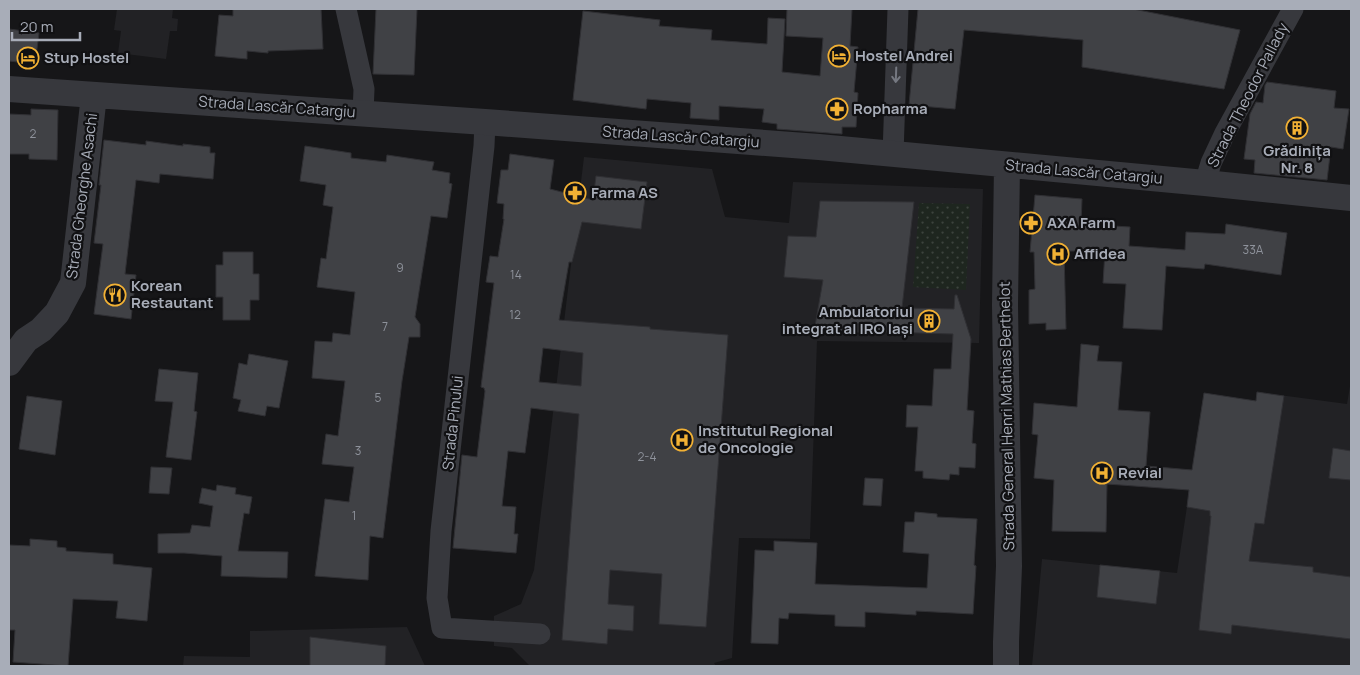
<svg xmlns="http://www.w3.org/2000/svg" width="1360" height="675" viewBox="0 0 1360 675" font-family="Manrope,sans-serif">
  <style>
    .built { fill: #222225 }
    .park { fill: url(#park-dots) }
    .building { fill: #404145; stroke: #303034; fill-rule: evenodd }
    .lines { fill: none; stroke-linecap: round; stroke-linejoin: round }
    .minor { stroke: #37383d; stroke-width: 21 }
    .tertiary { stroke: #37383d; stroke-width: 26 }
    .oneway { stroke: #757881 }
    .labels { text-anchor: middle; stroke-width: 4.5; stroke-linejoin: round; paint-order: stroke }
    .number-label { font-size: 12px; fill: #8e929b }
    .poi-label { font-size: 15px; font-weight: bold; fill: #a8adb8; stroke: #111113; text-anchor: start }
    .street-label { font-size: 15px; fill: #a8adb8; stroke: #111113 }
  </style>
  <defs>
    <pattern id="park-dots" width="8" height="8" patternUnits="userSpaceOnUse" patternTransform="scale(1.25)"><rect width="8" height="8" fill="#1e261f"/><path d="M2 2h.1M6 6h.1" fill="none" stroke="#3c433d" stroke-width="1.8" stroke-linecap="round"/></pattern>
  </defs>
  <rect width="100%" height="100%" fill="#161618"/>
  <path class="built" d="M 117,9 L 173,9 L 172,18 L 178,19 L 177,31 L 170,31 L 166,59 L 118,53 L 121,31 L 114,30 Z
    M 584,157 L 712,169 L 725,217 L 789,223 L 793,182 L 983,189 L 979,343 L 817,341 L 810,539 L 739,538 L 732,658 L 714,663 L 716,666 L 530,666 L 512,648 L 494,646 L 494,616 L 521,604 L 534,570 Z
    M 1351,380 L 1351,666 L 1032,666 L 1042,559 L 1177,573 L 1204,393 L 1256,401 L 1257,392 L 1347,404 Z
    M 407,627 L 425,666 L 183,666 L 184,656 L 250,657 L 250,631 Z"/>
  <path class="park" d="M 919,203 L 970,204 L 966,290 L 913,287 Z"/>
  <path class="building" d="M 233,9 L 321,9 L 323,49 L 268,51 L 268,53 L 247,51 L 247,59 L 215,56 L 219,15 L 233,16 Z
    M 376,9 L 417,9 L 414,75 L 373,74 Z
    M 787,9 L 852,9 L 850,46 L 858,47 L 854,92 L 858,93 L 856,127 L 842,127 L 842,134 L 777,129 L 777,124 L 762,122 L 764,109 L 719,106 L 719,120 L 690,118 L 691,103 L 647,99 L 646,109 L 573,100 L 583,11 L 660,20 L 659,26 L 712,30 L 711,40 L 767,44 L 768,18 L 785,19 L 782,72 L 820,76 L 823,38 L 786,36 Z
    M 918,9 L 1133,9 L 1240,30 L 1224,89 L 1082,67 L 1083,40 L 964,30 L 955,109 L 909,105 Z
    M 9,29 L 39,33 L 35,64 L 9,61 Z
    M 1267,82 L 1336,91 L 1334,108 L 1349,109 L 1343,149 L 1331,147 L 1327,180 L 1254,173 L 1255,160 L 1244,159 L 1250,114 L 1256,102 L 1263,103 L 1265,85 Z
    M 31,109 L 58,110 L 57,160 L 29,159 L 29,154 L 9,154 L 9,114 L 31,115 Z
    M 104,140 L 146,145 L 146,141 L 183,146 L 183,144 L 210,147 L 210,153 L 215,153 L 213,179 L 160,174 L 159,183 L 136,180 L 125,274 L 136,275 L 131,319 L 94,314 L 103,244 L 94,243 L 101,185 L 99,185 Z
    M 305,146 L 351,153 L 351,158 L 386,162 L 387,155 L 434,162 L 432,170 L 450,173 L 449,183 L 452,184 L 447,218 L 431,216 L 415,317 L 420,324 L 420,337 L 409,337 L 402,381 L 383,538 L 370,536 L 368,580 L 315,576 L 325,499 L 349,502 L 354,467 L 322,464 L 326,434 L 338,436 L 345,381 L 312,378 L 315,341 L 332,342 L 333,333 L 350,335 L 355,292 L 317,287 L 321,258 L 326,259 L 333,207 L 323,205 L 326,185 L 300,181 Z
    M 510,154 L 554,160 L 550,189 L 593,200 L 596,176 L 647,182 L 641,229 L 582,222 L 572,262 L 569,262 L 559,320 L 650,327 L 650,329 L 728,335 L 706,627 L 659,624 L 662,574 L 610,570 L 608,604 L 634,606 L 633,631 L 608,629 L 607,644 L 562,640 L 579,414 L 531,408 L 525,453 L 508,451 L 502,506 L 516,507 L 514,534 L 518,534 L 516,553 L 453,548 L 462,455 L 477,457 L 485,391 L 484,388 L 481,387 L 494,283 L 486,282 L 490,256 L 498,257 L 504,219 L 503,219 L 504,204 L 497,203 L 501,170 L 508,170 ZM 543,348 L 583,353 L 581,386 L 539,382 Z
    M 1035,195 L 1082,199 L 1081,224 L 1130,227 L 1129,246 L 1185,250 L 1186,232 L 1225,234 L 1226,224 L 1287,233 L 1281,275 L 1205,264 L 1204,269 L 1166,266 L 1162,330 L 1123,328 L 1126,284 L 1103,283 L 1105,251 L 1064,251 L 1066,329 L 1046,330 L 1046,323 L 1029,324 L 1029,290 L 1035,289 L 1034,252 L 1030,252 Z
    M 820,201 L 914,202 L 902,308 L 954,309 L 955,295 L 957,295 L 971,339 L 967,410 L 974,411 L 972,443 L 976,444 L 975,468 L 959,467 L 959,475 L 950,474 L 949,480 L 923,478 L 923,471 L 915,471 L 918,427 L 906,427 L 907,405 L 932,406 L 934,369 L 951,369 L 953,334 L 885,332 L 885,333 L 814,332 L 823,280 L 784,277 L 788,236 L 816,237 Z
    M 223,252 L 253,252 L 253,274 L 259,274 L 259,300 L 250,300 L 250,320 L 223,320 L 223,297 L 216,297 L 216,265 L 223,265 Z
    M 1081,344 L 1099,346 L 1097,361 L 1122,362 L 1118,410 L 1150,412 L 1146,466 L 1192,470 L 1204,393 L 1256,401 L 1257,392 L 1284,396 L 1264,524 L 1255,523 L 1249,561 L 1313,567 L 1313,572 L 1351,577 L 1351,639 L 1232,625 L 1231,634 L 1199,630 L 1211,516 L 1210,516 L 1210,511 L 1187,507 L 1189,490 L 1107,484 L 1106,532 L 1052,531 L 1054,480 L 1034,478 L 1038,435 L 1032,434 L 1034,403 L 1077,407 Z
    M 249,354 L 288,361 L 279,408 L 267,406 L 265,416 L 238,411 L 241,400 L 233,398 L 239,363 L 247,365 Z
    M 159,369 L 198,373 L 194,411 L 197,412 L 191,460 L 166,457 L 173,402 L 155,401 Z
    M 27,396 L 62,401 L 55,455 L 19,449 Z
    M 1333,448 L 1351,451 L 1351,480 L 1329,478 Z
    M 151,467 L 172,468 L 169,494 L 149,493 Z
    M 865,478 L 883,479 L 881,506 L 863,505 Z
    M 217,485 L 236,488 L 235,494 L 252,497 L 249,514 L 244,513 L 238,551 L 288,552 L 287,578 L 221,576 L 222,556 L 184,553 L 158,553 L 158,534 L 190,533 L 192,525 L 210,527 L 213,506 L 199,503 L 202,488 L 216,491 Z
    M 915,512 L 937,514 L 937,517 L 977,519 L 974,565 L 976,566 L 973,614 L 916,611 L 916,615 L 865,612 L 865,627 L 835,626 L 835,615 L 789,613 L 788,619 L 779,618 L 778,644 L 751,643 L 755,550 L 774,551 L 774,541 L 817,543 L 815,584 L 927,588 L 929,554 L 903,552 L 905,522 L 914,522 Z
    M 30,539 L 57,541 L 57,547 L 66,548 L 66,551 L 113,554 L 113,564 L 152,568 L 147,621 L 116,618 L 118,601 L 73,599 L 68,666 L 13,662 L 15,630 L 9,630 L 9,545 L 30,546 Z
    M 1100,565 L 1160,571 L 1156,604 L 1097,597 Z
    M 310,637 L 386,646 L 385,666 L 310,666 Z"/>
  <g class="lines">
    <path class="minor" d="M 346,9 L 364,89 L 363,113
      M 485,122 L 484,146 L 441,531 L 437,598 L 442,628 L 540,634
      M 893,154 L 898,9
      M 1205,183 L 1211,163 L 1225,133 L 1293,9"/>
    <path class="tertiary" d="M 9,89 L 485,122 L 819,147 L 1205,183 L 1351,198
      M 9,363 L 26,340 L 41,330 L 57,313 L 73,283 L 94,95
      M 1006,666 L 1006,642 L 1009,566 L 1005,305 L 1007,165"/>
  </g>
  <defs><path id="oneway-shaft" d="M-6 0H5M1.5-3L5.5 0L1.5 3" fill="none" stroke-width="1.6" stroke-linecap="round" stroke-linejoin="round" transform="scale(1.25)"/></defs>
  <use class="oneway" href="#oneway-shaft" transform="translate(896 75) rotate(92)"/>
  <defs>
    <g id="hotel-ring" transform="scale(1.125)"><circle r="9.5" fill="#111113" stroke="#f2b134" stroke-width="1.5"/><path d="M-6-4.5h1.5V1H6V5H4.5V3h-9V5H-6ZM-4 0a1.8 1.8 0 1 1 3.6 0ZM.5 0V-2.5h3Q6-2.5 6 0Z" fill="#f2b134"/></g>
    <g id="pharmacy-ring" transform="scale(1.125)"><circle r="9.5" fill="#111113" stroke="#f2b134" stroke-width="1.5"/><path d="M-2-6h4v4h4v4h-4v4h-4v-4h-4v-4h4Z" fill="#f2b134"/></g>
    <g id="building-ring" transform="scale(1.125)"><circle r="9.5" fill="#111113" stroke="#f2b134" stroke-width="1.5"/><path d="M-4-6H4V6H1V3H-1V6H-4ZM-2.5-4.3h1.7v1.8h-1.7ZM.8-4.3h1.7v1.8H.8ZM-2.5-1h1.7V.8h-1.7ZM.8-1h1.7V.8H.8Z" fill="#f2b134"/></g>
    <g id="hospital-ring" transform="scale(1.125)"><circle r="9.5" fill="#111113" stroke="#f2b134" stroke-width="1.5"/><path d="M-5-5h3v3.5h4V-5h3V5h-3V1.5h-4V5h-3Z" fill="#f2b134"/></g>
    <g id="restaurant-ring" transform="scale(1.125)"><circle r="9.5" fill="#111113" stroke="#f2b134" stroke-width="1.5"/><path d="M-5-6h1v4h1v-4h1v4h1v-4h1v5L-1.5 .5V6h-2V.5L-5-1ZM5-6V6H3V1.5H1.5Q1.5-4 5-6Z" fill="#f2b134"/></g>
  </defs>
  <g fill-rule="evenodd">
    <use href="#hotel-ring" x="839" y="56"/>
    <use href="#hotel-ring" x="28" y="58"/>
    <use href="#pharmacy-ring" x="837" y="109"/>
    <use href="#building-ring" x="1297" y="128"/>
    <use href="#pharmacy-ring" x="575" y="193"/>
    <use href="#pharmacy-ring" x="1031" y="223"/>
    <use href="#hospital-ring" x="1058" y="254"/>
    <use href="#restaurant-ring" x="115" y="295"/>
    <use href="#building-ring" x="929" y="321"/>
    <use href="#hospital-ring" x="682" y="440"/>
    <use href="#hospital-ring" x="1102" y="473"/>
  </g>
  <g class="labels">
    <g class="number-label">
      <text x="33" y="138">2</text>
      <text x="1253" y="254">33A</text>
      <text x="400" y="272">9</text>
      <text x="516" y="279">14</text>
      <text x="515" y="319">12</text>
      <text x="385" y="331">7</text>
      <text x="378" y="402">5</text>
      <text x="358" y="455">3</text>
      <text x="647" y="461">2-4</text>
      <text x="354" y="520">1</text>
    </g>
    <g class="poi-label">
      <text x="855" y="61">Hostel Andrei</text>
      <text x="44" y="63">Stup Hostel</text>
      <text x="853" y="114">Ropharma</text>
      <text x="1297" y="156" text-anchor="middle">Grădinița<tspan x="1297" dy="17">Nr. 8</tspan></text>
      <text x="591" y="198">Farma AS</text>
      <text x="1047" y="228">AXA Farm</text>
      <text x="1074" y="259">Affidea</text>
      <text x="131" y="291">Korean<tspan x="131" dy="17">Restautant</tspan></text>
      <text x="913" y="317" text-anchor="end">Ambulatoriul<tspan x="913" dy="17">integrat al IRO Iași</tspan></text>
      <text x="698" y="436">Institutul Regional<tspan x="698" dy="17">de Oncologie</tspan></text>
      <text x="1118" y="478">Revial</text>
    </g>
    <g class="street-label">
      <text transform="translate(1248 95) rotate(-63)" y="5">Strada Theodor Pallady</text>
      <text transform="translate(277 107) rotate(4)" y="5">Strada Lascăr Catargiu</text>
      <text transform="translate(681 137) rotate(4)" y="5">Strada Lascăr Catargiu</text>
      <text transform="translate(1084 172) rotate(5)" y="5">Strada Lascăr Catargiu</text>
      <text transform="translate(82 196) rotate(-83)" y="5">Strada Gheorghe Asachi</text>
      <text transform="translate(1007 416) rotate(-91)" y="5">Strada General Henri Mathias Berthelot</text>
      <text transform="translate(453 423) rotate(-84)" y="5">Strada Pinului</text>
    </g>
  </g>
  <rect width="1360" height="675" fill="none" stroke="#a8adb8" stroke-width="20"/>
  <path d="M12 32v8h68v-8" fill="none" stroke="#a8adb8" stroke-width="2.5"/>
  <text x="20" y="32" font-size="15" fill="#a8adb8" stroke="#111113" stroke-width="4" paint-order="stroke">20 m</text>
</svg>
